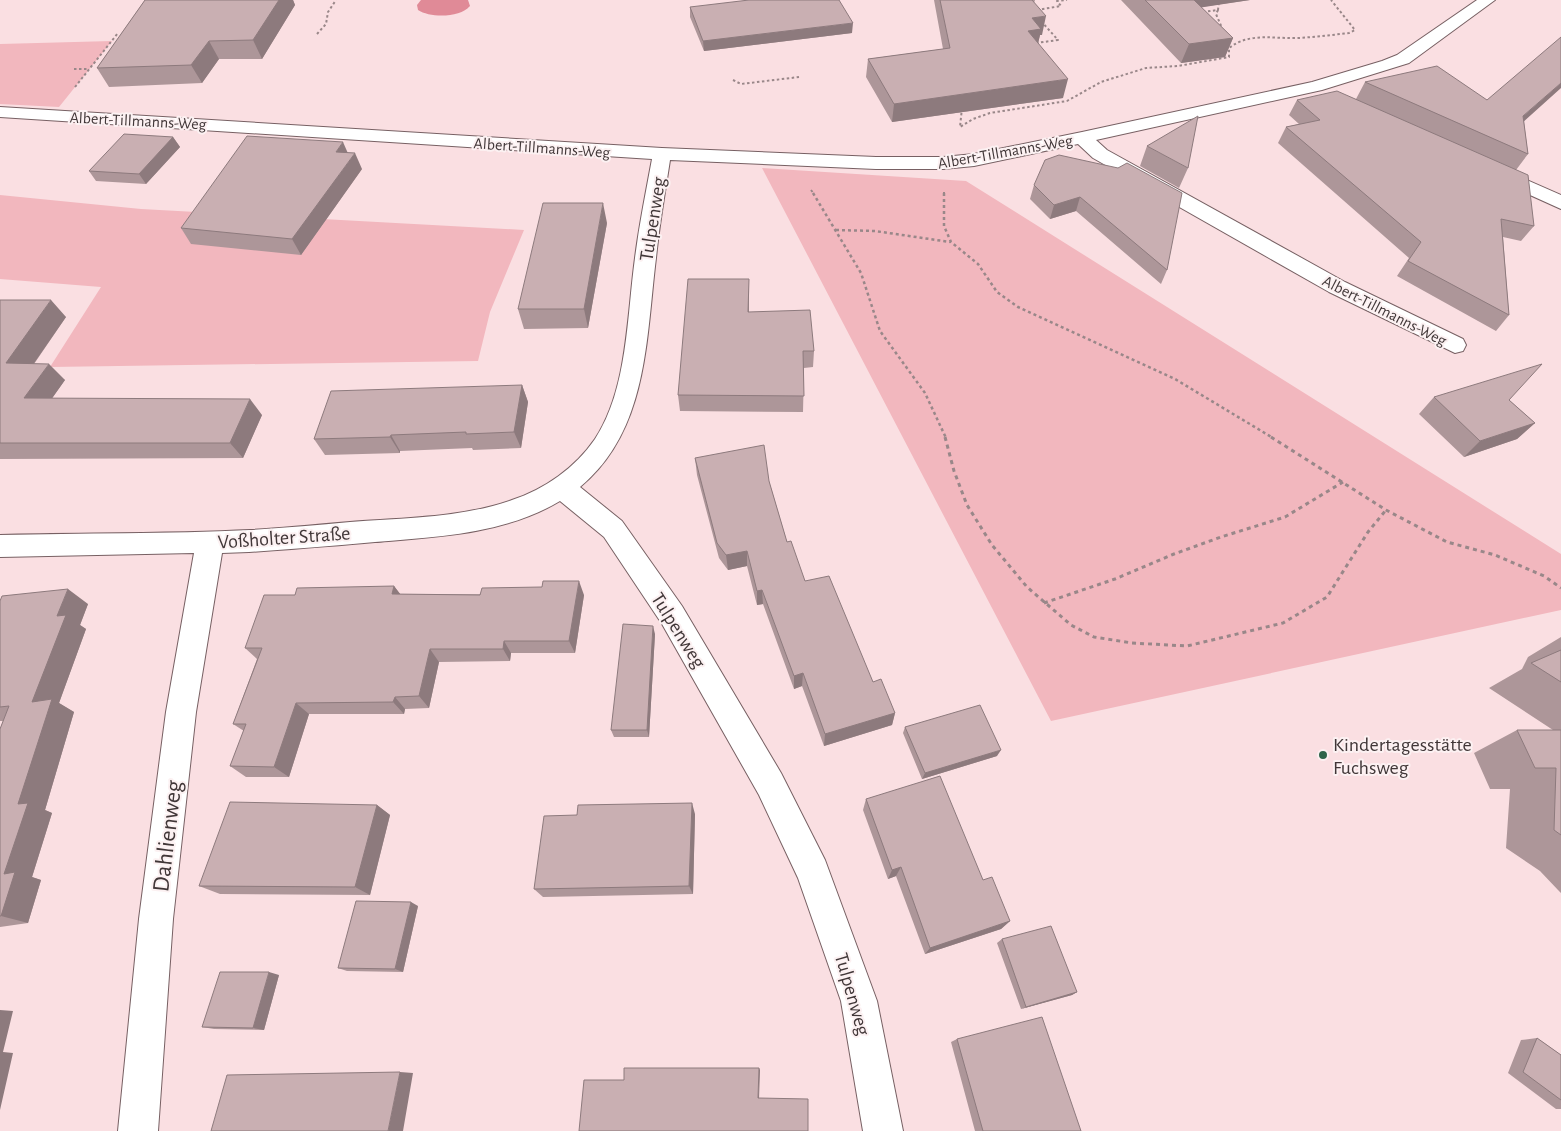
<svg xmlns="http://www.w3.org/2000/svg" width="1561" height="1131" viewBox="0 0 1561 1131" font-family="'Alegreya Sans',sans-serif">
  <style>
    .green { fill: #f2b7be }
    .water { fill: #e08a97 }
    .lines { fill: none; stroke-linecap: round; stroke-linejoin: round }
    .minor-casing { stroke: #776063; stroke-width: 2 }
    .path-far2 { stroke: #998789; stroke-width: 2; stroke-dasharray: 2.5 2.5; stroke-linecap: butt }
    .path-far1 { stroke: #998789; stroke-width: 2.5; stroke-dasharray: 3 3; stroke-linecap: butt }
    .path { stroke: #998789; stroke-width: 3; stroke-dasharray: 4 4; stroke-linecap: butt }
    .minor { fill: #fff; fill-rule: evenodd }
    .wall { fill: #ad9699 }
    .shaded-wall { fill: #8d7a7d }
    .building { fill: #c9afb2; stroke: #8d7a7d }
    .poi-dot { fill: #2f644a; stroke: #fcf1f2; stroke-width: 2 }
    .labels { text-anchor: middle; stroke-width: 4; stroke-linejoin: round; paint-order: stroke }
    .far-street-label { font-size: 16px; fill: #413738; stroke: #fcf1f2 }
    .street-label { font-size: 20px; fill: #413738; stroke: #fcf1f2 }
    .poi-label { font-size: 20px; fill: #413738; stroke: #fcf1f2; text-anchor: start }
    .near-street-label { font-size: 24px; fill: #413738; stroke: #fcf1f2 }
  </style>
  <rect width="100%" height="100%" fill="#fadfe2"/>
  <path class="green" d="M 112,41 L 59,107 L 0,104 L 0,44 Z
    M 762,168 L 966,181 L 1561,554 L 1561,610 L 1051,721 Z
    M 0,195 L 141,209 L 524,230 L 490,312 L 478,361 L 50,367 L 101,287 L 0,279 Z"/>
  <path class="water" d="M 421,0 L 468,0 L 470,6 C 460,18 430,18 418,10 L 417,5 Z"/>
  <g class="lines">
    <g class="minor-casing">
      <path id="minor" d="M 1477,0 L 1495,0 L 1409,63 L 1322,90 L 1096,140 L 1107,150 L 1345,282 L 1463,339 L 1466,345 L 1463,351 L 1455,353 L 1329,292 L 1093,158 L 1078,144 L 974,166 L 943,169 L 876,169 L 670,160 C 665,193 659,226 656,258 C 646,339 648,431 580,487 L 622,521 L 682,606 L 781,773 L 825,860 L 877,1001 L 903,1131 L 863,1131 L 841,1001 L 798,878 L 759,795 L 662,624 L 604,537 L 560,501 C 505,534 437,537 375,542 C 333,546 291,549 249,552 L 222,553 L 196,712 L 173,919 L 158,1131 L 118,1131 L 139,919 L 166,712 L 194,553 L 0,557 L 0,535 C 83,533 167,534 250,530 C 284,528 317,525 350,522 C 404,518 461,518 512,500 C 545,489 575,468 595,439 C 628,389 627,315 635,258 C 639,225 646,192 652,159 L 0,117 L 0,107 L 662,148 L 876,157 L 943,157 L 974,154 L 1082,132 L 1312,82 L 1382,61 L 1397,55 Z
        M 1497,167 L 1561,195 L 1561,209 L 1490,177 L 1487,173 L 1490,169 Z"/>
    </g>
    <path class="path-far2" d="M 1037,10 L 1061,6 L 1057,1 L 1067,0
      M 1218,10 L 1216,14 L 1222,28
      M 1203,12 L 1218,10 L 1219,0
      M 317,34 L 326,24 L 328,12 L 336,0
      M 1036,43 L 1058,40 L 1041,21
      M 74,69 L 89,69
      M 733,80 L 741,84 L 799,77
      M 75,87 L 118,33
      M 962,108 L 960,127 L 973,119 L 990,113 L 1067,101 L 1101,82 L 1146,68 L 1178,66 L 1229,57 L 1229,48 C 1250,32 1273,39 1298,38 C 1315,37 1332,35 1349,33 L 1355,30 L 1331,0
      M 811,190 L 814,194
      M 944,192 L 944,194"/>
    <path class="path-far1" d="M 813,193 L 861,273 L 880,331 L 925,393 L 946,438
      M 944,193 L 944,226 L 951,242 L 978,264 L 997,292 L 1018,307 L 1175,379 L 1273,438
      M 836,230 L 875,231 L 950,242"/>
    <path class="path" d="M 945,437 L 954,471 L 967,505 L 992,545 L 1027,587 L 1071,625 L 1094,637 L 1132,643 L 1187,646 L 1283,623 L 1327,597 L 1368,532 L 1386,510
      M 1271,437 L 1386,510 L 1447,542 L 1495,555 L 1544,576 L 1561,588
      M 1044,603 L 1115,579 L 1174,554 L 1221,537 L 1285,517 L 1343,482"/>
    <use href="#minor" class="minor"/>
  </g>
  <path class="wall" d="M 145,0 L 293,0 L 295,5 L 262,59 L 219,59 L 202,83 L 109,87 L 97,68 Z
    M 934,0 L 1035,0 L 1034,3 L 1042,35 L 1040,35 L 1038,43 L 1063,98 L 892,122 L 866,77 L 868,59 L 943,49 Z
    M 1121,0 L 1250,0 L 1201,7 L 1233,38 L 1225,57 L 1181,63 Z
    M 690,7 L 852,33 L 704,51 L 690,17 Z
    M 1365,82 L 1487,100 L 1524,122 L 1528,154 L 1516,170 L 1534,226 L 1521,241 L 1503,237 L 1509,315 L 1496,331 L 1397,276 L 1409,258 L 1278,143 L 1286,127 L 1299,124 L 1289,115 L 1297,100 L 1356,99 Z
    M 173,137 L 180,147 L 146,184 L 96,181 L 89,171 Z
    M 1147,146 L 1188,168 L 1179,188 L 1140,166 Z
    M 1118,168 L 1167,270 L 1161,284 L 1076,211 L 1050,219 L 1030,199 L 1034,185 Z
    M 362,169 L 301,255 L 191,244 L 181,228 Z
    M 607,223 L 588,328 L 524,329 L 518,309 Z
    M 749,296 L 749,312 L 814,351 L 813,367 L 804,368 L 803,412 L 680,411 L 678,395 Z
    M 0,300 L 66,317 L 34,364 L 65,380 L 52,398 L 262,415 L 243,458 L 0,459 Z
    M 522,385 L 528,402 L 521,448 L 473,450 L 472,448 L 400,451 L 400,453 L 325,455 L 314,439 Z
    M 1434,397 L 1509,400 L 1535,423 L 1517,439 L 1464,457 L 1419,414 Z
    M 695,458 L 769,481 L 787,542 L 805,581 L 873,682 L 895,713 L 892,725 L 824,746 L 802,686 L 794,689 L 763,604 L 757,605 L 747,566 L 728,570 L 719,558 L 697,475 Z
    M 394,586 L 400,594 L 584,595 L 575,653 L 511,653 L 510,661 L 439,662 L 429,708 L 405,709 L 404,714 L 309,714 L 289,777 L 246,777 L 230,766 L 244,731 L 233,724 L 257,659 L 245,648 L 295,595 Z
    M 0,601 L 88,604 L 80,625 L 86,629 L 59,703 L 74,712 L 45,810 L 52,813 L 32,877 L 41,880 L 28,923 L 0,927 L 0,729 L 3,721 L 0,721 Z
    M 655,634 L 649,737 L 614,737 L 611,730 Z
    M 1561,637 L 1561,893 L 1558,890 L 1540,871 L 1506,848 L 1510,789 L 1490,789 L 1474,753 L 1517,730 L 1553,730 L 1489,688 L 1522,669 L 1528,657 Z
    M 905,727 L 997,756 L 922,779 L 903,733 Z
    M 866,799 L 983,880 L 1010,921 L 1001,929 L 925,954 L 896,876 L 888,879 L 863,810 Z
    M 377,805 L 390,815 L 370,895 L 220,894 L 199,886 Z
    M 695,814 L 693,894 L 543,897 L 534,889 Z
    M 418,906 L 403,972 L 347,971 L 338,968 Z
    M 1002,939 L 1077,992 L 1072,995 L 1021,1009 L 997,943 Z
    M 279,975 L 264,1030 L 214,1029 L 202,1027 Z
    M 1537,1038 L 1561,1055 L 1561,1109 L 1556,1109 L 1508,1073 L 1521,1040 Z
    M 957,1039 L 1081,1131 L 975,1131 L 951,1042 Z"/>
  <path class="shaded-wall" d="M 279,0 L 293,0 L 295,5 L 262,59 L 253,40 Z
    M 1182,0 L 1250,0 L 1178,11 Z
    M 1046,16 L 1042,35 L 1040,35 L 1037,48 L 1024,50 L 1032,18 Z
    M 853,23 L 852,33 L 704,51 L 703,41 Z
    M 1233,38 L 1225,57 L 1181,63 L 1189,44 Z
    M 209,41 L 219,59 L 202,83 L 191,65 Z
    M 1068,79 L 1063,98 L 892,122 L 894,104 Z
    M 1561,83 L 1561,88 L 1510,134 L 1523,116 Z
    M 173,137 L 180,147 L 146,184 L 139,174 Z
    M 343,142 L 350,158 L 336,152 Z
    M 355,153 L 362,169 L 301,255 L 292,239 Z
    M 1080,197 L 1076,211 L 1050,219 L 1054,205 Z
    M 603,203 L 607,223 L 588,328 L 584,309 Z
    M 749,279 L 749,296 L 748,329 L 748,312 Z
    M 51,300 L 66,317 L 23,379 L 6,363 Z
    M 49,364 L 65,380 L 41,414 L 24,398 Z
    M 522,385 L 528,402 L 521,448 L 514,432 Z
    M 250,399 L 262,415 L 243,458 L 230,443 Z
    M 1535,423 L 1517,439 L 1464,457 L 1480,441 Z
    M 391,435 L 400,451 L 400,453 L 390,437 Z
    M 747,551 L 747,566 L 728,570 L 726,555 Z
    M 579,581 L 584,595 L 575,653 L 569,641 Z
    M 394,586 L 404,599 L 392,594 Z
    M 68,589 L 88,604 L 80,625 L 86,629 L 59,703 L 74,712 L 45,810 L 52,813 L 32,877 L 41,880 L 28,923 L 1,916 L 4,874 L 32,702 L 57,616 Z
    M 762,590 L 763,604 L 757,605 L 757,591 Z
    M 653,626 L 655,634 L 649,737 L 647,730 Z
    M 504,641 L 511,653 L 510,661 L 503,649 Z
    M 430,649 L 439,662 L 429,708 L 419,696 Z
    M 803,673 L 802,686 L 794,689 L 794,676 Z
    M 395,697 L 405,709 L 404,714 L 393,702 Z
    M 296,703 L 309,714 L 289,777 L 274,767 Z
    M 895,713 L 892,725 L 824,746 L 825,734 Z
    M 1001,750 L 997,756 L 922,779 L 925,773 Z
    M 692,803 L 695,814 L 693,894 L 689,886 Z
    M 377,805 L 390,815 L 370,895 L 355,887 Z
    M 901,867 L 896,876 L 888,879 L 892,870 Z
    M 411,902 L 418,906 L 403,972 L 395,969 Z
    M 1010,921 L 1001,929 L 925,954 L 930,948 Z
    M 269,972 L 279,975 L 264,1030 L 253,1028 Z
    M 1077,992 L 1072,995 L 1021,1009 L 1026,1007 Z
    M 0,1010 L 13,1011 L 3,1052 L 13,1053 L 0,1110 Z
    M 759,1068 L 760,1070 L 759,1099 L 758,1098 Z
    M 400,1072 L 413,1073 L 403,1131 L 388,1131 Z"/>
  <path class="building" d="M 145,0 L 279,0 L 253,40 L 209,41 L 191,65 L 97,68 Z
    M 749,0 L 839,0 L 853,23 L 703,41 L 690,7 Z
    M 940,0 L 1032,0 L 1046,16 L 1032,18 L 1041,29 L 1028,31 L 1068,79 L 894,104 L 868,59 L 950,48 Z
    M 1145,0 L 1194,0 L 1233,38 L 1189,44 Z
    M 1561,37 L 1561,83 L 1523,116 L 1528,154 L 1365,82 L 1437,66 L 1487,100 Z
    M 1337,91 L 1528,175 L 1534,226 L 1501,219 L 1509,315 L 1408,261 L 1421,242 L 1286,127 L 1320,120 L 1297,100 Z
    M 1198,116 L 1188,168 L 1147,146 Z
    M 124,134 L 173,137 L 139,174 L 89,171 Z
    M 247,136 L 343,142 L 336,152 L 355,153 L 292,239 L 181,228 Z
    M 1059,155 L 1118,168 L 1127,163 L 1182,193 L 1167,270 L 1080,197 L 1054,205 L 1034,185 L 1045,160 Z
    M 543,203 L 603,203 L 584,309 L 518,309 Z
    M 688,279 L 749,279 L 748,312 L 810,310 L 814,351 L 803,351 L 804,396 L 678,395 Z
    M 0,300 L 51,300 L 6,363 L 49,364 L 24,398 L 250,399 L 230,443 L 0,443 Z
    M 1542,364 L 1509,400 L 1535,423 L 1480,441 L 1434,397 Z
    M 522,385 L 514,432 L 466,434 L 466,432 L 391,435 L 390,437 L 314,439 L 331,391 Z
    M 764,445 L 769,481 L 787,542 L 791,541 L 805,581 L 829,576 L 873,682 L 881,679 L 895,713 L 825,734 L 803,673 L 794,676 L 762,590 L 757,591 L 747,551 L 726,555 L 717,543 L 695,458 Z
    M 543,581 L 579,581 L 569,641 L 504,641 L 503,649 L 430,649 L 419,696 L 395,697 L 393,702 L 296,703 L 274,767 L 230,766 L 246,724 L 233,724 L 262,648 L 245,648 L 264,595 L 295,595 L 297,588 L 394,586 L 392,594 L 480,595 L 482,588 L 542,587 Z
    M 68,589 L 57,616 L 66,615 L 32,702 L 52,699 L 18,804 L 28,803 L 4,874 L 15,872 L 1,916 L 0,916 L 0,729 L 9,706 L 0,707 L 0,601 L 2,596 Z
    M 623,624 L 653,626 L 647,730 L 611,730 Z
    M 1561,650 L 1561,682 L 1531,663 Z
    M 980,705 L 1001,750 L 925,773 L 905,727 Z
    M 1517,730 L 1561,730 L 1561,835 L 1554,830 L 1556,768 L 1535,768 Z
    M 940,776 L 983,880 L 992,877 L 1010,921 L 930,948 L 901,867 L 892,870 L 866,799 Z
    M 230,802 L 377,805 L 355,887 L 199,886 Z
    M 692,803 L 689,886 L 534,889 L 544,816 L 577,815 L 578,805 Z
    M 356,901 L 411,902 L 395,969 L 338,968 Z
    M 1051,926 L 1077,992 L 1026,1007 L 1002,939 Z
    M 220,972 L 269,972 L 253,1028 L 202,1027 Z
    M 1042,1017 L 1081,1131 L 983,1131 L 957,1039 Z
    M 1537,1038 L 1561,1055 L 1561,1100 L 1523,1072 Z
    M 624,1068 L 759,1068 L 758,1098 L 808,1099 L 808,1131 L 579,1131 L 584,1080 L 624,1080 Z
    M 400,1072 L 388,1131 L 211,1131 L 227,1075 Z"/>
  <circle class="poi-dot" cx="1323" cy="755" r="5"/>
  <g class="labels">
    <g class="far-street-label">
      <text transform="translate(138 120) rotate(3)" y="6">Albert-Tillmanns-Weg</text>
      <text transform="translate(542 147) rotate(4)" y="6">Albert-Tillmanns-Weg</text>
      <text transform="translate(1005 151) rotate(-10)" y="6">Albert-Tillmanns-Weg</text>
      <text transform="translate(1385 310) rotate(27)" y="6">Albert-Tillmanns-Weg</text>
    </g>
    <g class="street-label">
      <text transform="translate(652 219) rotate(-81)" y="7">Tulpenweg</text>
      <text transform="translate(284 537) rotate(-4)" y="7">Voßholter Straße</text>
      <text transform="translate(679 630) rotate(58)" y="7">Tulpenweg</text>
      <text transform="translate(853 994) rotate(74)" y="7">Tulpenweg</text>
    </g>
    <g class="poi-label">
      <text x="1333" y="751">Kindertagesstätte<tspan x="1333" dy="23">Fuchsweg</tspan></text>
    </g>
    <g class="near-street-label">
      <text transform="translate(167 836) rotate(-83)" y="8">Dahlienweg</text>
    </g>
  </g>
</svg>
